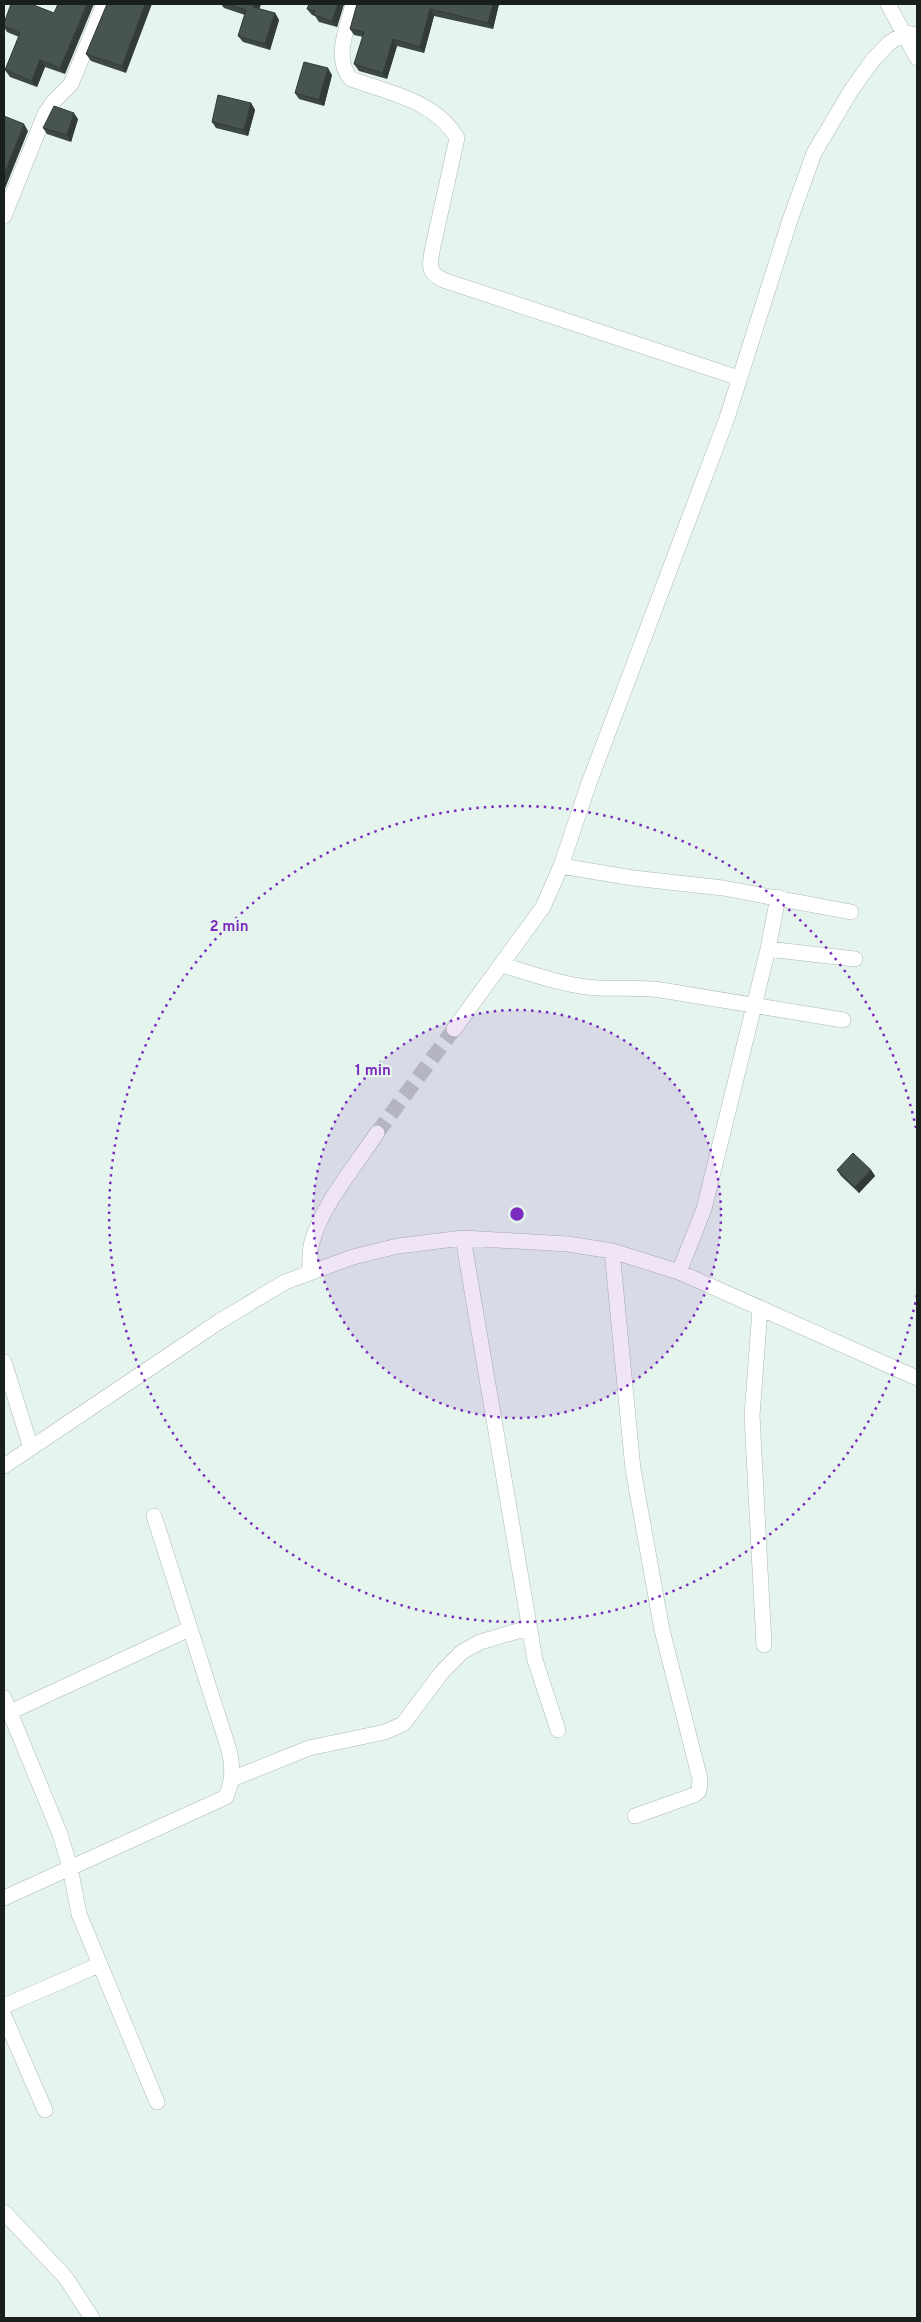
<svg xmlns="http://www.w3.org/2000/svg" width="921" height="2322" viewBox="0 0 921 2322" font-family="Overpass,sans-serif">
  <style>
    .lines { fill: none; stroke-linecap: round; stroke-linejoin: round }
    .minor-tunnel { stroke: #bcc9c2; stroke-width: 15; stroke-dasharray: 15 8; stroke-linecap: butt }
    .minor-casing { stroke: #adbbb3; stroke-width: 16 }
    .minor { stroke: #fff; stroke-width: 15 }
    .wall { fill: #3e4843 }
    .shaded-wall { fill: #323b37 }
    .building { fill: #48544e; stroke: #323b37 }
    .ring { fill: none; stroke: #7b2cbf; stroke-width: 2.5; stroke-dasharray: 2.5 5 }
    .centre { fill: #7b2cbf; stroke: #e5f4ec; stroke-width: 2.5 }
    .ring-label { font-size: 15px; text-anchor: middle; font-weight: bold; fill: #7b2cbf; stroke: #e5f4ec; stroke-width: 5; stroke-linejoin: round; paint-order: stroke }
  </style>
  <rect width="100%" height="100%" fill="#e5f4ec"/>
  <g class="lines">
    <path class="minor-tunnel" d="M 377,1133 L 454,1029"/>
    <g class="minor-casing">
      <path id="minor" d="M 353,4 C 347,28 333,59 351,79 C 389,93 436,101 457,138 L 432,251 C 430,267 427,271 443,280 L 739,378
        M 888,4 L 917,58
        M 4,216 L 45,114 L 54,101 L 71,84 L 104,4
        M 561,866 L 633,878 L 723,888 L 851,912
        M 768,949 L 855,959
        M 502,965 C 534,974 567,987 600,988 C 621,989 641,987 661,990 L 843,1020
        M 454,1029 L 543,907 L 561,866 L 589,783 L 727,418 L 790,220 L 814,153 L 852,89 L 873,60 L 889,43 L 905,33 L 917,35
        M 463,1238 L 535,1660 L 558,1730
        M 612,1251 L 633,1469 L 662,1630 L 700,1779 L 699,1791 L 694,1795 L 635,1816
        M 679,1272 L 704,1209 L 768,949 L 778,897
        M 310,1273 C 310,1262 309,1252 312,1242 C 322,1205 356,1165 377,1133
        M 760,1309 L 752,1416 L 764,1645
        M 4,1362 L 31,1448
        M 4,1466 L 220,1321 L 285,1282 L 353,1257 L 398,1246 L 463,1238 L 568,1244 L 612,1251 L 679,1272 L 917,1378
        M 4,1698 L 60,1834 L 70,1867 L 79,1914 L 157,2102
        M 10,1712 L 189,1629
        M 232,1779 L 309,1748 L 385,1732 L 403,1724 L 442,1672 L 462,1652 L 480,1642 L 528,1628
        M 4,1898 L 226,1797 C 233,1781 233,1767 229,1750 L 154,1516
        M 4,2006 L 99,1965
        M 4,2016 L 45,2110
        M 4,2212 L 66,2278 L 92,2318"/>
    </g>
    <use href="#minor" class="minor"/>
  </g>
  <path class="wall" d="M 107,4 L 126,73 L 91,61 L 86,54 Z
    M 221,4 L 261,4 L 259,9 L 275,13 L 279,20 L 270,50 L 243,42 L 238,36 L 245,15 L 224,8 Z
    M 309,4 L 344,4 L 337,27 L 319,22 L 315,16 L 312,15 L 307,9 Z
    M 357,4 L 499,4 L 493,29 L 434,16 L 424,53 L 397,46 L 387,79 L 359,71 L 354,64 L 363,37 L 354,35 L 350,29 Z
    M 54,13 L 65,74 L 45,67 L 37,87 L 10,77 L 5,70 L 19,37 L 7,32 L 4,27 L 4,23 Z
    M 332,75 L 324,106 L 299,99 L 295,93 Z
    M 251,103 L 255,110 L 248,136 L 216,128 L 212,122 Z
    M 78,119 L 71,142 L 47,134 L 43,128 Z
    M 837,1170 L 871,1170 L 875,1176 L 859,1193 L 841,1176 Z"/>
  <path class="shaded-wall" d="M 87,4 L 94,4 L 65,74 L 60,68 Z
    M 145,4 L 152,4 L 126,73 L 122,66 Z
    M 254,4 L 261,4 L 258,13 L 253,7 Z
    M 338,4 L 344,4 L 337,27 L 332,21 Z
    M 493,4 L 499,4 L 493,29 L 488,23 Z
    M 430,9 L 434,16 L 424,53 L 420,47 Z
    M 275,13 L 279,20 L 270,50 L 265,44 Z
    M 393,39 L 397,46 L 387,79 L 383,73 Z
    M 40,60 L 45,67 L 37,87 L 32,81 Z
    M 328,68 L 332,75 L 324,106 L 319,100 Z
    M 251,103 L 255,110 L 248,136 L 244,130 Z
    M 74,113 L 78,119 L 71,142 L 67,135 Z
    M 24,124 L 28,131 L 4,191 L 4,174 Z
    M 871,1170 L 875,1176 L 859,1193 L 855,1187 Z"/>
  <path class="building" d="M 11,4 L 31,4 L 54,13 L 58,4 L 87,4 L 60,68 L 40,60 L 32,81 L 5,70 L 20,33 L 4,26 L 4,23 Z
    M 107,4 L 145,4 L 122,66 L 86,54 Z
    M 226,4 L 254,4 L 253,7 L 275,13 L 265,44 L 238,36 L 246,10 Z
    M 309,4 L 338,4 L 332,21 L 314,15 L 315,11 L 307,9 Z
    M 357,4 L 493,4 L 488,23 L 430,9 L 420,47 L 393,39 L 383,73 L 354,64 L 364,32 L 350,29 Z
    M 304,62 L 328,68 L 319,100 L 295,93 Z
    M 218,95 L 251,103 L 244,130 L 212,122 Z
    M 54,106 L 74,113 L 67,135 L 43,128 Z
    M 4,116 L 24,124 L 4,174 Z
    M 853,1153 L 871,1170 L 855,1187 L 837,1170 Z"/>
  <circle cx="517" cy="1214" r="204" fill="#7b2cbf" fill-opacity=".12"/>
  <g class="ring">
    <circle cx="517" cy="1214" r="204"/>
    <path d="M917 1295A408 408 0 1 1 917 1133"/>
  </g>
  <circle cx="517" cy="1214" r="8" class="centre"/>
  <g class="ring-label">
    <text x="229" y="931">2 min</text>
    <text x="373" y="1075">1 min</text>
  </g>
  <rect width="921" height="2322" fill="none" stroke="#191f1c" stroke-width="10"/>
</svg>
